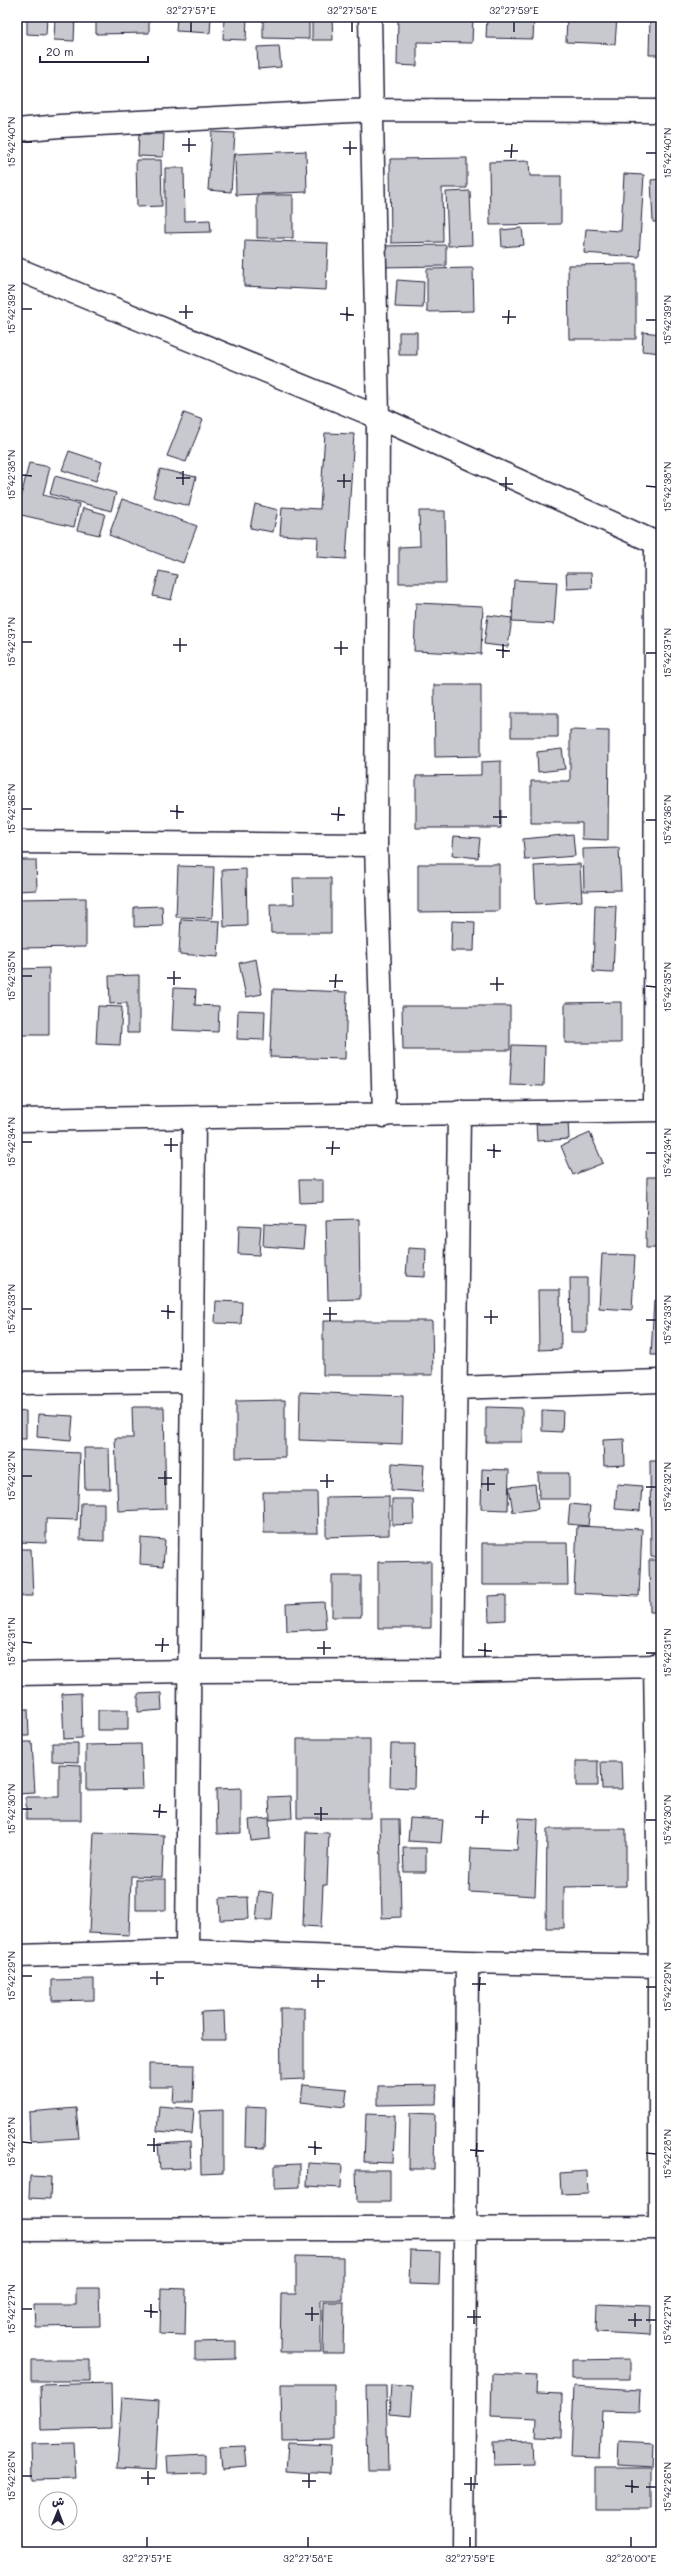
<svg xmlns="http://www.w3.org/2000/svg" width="678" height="2569" viewBox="0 0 678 2569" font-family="Mali,'Playpen Sans Arabic',sans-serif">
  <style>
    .building { fill: #c8c8cf; stroke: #22223b }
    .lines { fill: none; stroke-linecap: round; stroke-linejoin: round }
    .minor-casing { stroke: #22223b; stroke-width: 25 }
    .minor { stroke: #fff; stroke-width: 22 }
    .ticks { fill: none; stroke: #22223b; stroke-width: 1.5 }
    .neatline { fill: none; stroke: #22223b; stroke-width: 1.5 }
    .ticks-label { font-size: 10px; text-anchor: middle; fill: #22223b }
  </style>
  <rect width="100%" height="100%" fill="#fff"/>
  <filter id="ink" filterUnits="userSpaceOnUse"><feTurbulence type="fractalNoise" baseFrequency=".025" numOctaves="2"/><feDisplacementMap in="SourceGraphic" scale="8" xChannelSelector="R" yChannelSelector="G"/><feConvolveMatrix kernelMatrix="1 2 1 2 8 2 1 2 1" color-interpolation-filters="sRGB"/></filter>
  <g filter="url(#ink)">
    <path class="building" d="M 27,17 L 47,17 L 46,35 L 27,34 Z
      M 55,17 L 75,17 L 74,41 L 54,40 Z
      M 96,17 L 149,17 L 149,33 L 96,34 Z
      M 177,17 L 211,17 L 210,33 L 176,31 Z
      M 224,17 L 247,17 L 246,40 L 223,39 Z
      M 263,17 L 309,17 L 309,39 L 263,38 Z
      M 312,17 L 332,17 L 333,40 L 312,40 Z
      M 398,17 L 473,17 L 472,43 L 417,42 L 417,66 L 397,65 Z
      M 487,17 L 534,17 L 533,39 L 486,38 Z
      M 567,17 L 617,17 L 615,44 L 566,42 Z
      M 650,17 L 661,17 L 661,55 L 649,55 Z
      M 279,46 L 281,67 L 258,69 L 257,47 Z
      M 212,132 L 235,133 L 231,192 L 208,190 Z
      M 139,134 L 164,134 L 163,157 L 138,156 Z
      M 306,151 L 307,192 L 236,195 L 235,154 Z
      M 467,158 L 467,188 L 442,188 L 443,242 L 391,243 L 390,159 Z
      M 136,160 L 161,160 L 162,206 L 137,207 Z
      M 529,161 L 530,176 L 561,176 L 561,224 L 490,225 L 489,162 Z
      M 165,168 L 184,168 L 185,221 L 210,220 L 211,232 L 165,233 Z
      M 624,174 L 644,175 L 639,257 L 584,253 L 586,229 L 621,231 Z
      M 661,179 L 661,222 L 653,222 L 651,180 Z
      M 470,191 L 472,245 L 448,246 L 446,192 Z
      M 257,195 L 293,195 L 293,238 L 257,238 Z
      M 522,228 L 524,245 L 502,247 L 501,230 Z
      M 657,231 L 661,231 L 661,250 L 658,250 Z
      M 245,240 L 328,243 L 326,290 L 244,286 Z
      M 446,245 L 446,266 L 379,267 L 379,246 Z
      M 636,264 L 636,339 L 569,339 L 568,265 Z
      M 473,268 L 474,311 L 427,312 L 427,269 Z
      M 397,280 L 424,282 L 423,308 L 395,307 Z
      M 399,332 L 417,332 L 417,355 L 399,355 Z
      M 643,332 L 661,334 L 661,353 L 642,351 Z
      M 184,413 L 203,420 L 186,462 L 167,456 Z
      M 325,433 L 354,434 L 346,559 L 317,557 L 318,537 L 280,535 L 282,507 L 320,509 Z
      M 69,451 L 102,462 L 96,481 L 62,470 Z
      M 29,463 L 50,467 L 43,495 L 79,504 L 74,527 L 17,514 Z
      M 160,469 L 196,477 L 189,506 L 153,497 Z
      M 55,476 L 116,493 L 111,511 L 50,494 Z
      M 122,499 L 197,526 L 183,563 L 109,535 Z
      M 255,504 L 278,510 L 273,532 L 250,528 Z
      M 83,508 L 105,514 L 99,535 L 77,530 Z
      M 419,511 L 445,511 L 446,583 L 399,583 L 399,547 L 420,546 Z
      M 159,571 L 177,575 L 171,600 L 153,596 Z
      M 566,573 L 591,573 L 592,588 L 567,589 Z
      M 514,580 L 557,582 L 554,624 L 512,622 Z
      M 416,603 L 483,606 L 481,654 L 414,651 Z
      M 488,615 L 512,618 L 508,647 L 484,644 Z
      M 434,685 L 481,685 L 481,756 L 435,757 Z
      M 511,713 L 558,713 L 558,737 L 511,737 Z
      M 570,730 L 609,731 L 608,840 L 582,839 L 582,823 L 531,823 L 531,781 L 570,781 Z
      M 562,749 L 565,769 L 538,772 L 537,752 Z
      M 501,761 L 501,828 L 416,828 L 416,776 L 481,775 L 481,762 Z
      M 573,834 L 575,856 L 525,860 L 523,839 Z
      M 454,836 L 480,838 L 478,858 L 452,855 Z
      M 619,848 L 621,890 L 584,891 L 583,849 Z
      M 17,860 L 36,860 L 37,890 L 17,891 Z
      M 418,864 L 499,864 L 499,911 L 418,912 Z
      M 580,864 L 582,901 L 536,904 L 534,866 Z
      M 178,866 L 214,867 L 212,918 L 176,917 Z
      M 246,869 L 247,926 L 224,927 L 222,870 Z
      M 293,878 L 331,878 L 331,933 L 271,933 L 270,904 L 294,904 Z
      M 86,898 L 86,947 L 17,948 L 17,899 Z
      M 595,905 L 616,906 L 613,973 L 593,972 Z
      M 162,906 L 163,926 L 134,927 L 134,907 Z
      M 181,919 L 220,921 L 218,957 L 179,954 Z
      M 452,921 L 475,922 L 474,951 L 451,951 Z
      M 256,959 L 262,994 L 246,997 L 239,963 Z
      M 49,968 L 49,1035 L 17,1035 L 17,969 Z
      M 139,975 L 139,1033 L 127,1033 L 127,1003 L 110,1004 L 109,976 Z
      M 174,988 L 196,989 L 195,1005 L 219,1006 L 218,1032 L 172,1030 Z
      M 273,989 L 347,992 L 345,1059 L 270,1057 Z
      M 621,1002 L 621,1043 L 565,1043 L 565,1003 Z
      M 98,1006 L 122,1007 L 120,1045 L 96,1044 Z
      M 402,1006 L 510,1006 L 510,1050 L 403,1050 Z
      M 238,1010 L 265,1011 L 264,1040 L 237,1039 Z
      M 512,1045 L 545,1046 L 544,1086 L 510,1085 Z
      M 568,1121 L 569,1139 L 537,1141 L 536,1123 Z
      M 590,1133 L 603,1163 L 573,1175 L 561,1146 Z
      M 647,1177 L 661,1177 L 661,1248 L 646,1248 Z
      M 299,1180 L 323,1180 L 323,1202 L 300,1203 Z
      M 359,1219 L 360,1299 L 328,1300 L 326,1220 Z
      M 264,1224 L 305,1226 L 303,1249 L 263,1246 Z
      M 239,1225 L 261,1226 L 259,1255 L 238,1254 Z
      M 408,1248 L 426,1249 L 425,1277 L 406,1276 Z
      M 602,1254 L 635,1255 L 632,1310 L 599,1308 Z
      M 570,1278 L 587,1278 L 587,1332 L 571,1332 Z
      M 538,1290 L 560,1290 L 561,1349 L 539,1350 Z
      M 654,1300 L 661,1300 L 661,1355 L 651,1355 Z
      M 216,1301 L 242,1302 L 241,1324 L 215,1323 Z
      M 323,1321 L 432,1321 L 433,1375 L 323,1375 Z
      M 300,1392 L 403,1396 L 402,1444 L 299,1440 Z
      M 285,1400 L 285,1457 L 236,1458 L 236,1401 Z
      M 132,1407 L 164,1407 L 166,1509 L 118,1511 L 115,1438 L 133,1438 Z
      M 486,1407 L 522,1408 L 522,1442 L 486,1442 Z
      M 542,1410 L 563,1411 L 562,1432 L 542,1431 Z
      M 26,1411 L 26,1439 L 17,1439 L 17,1412 Z
      M 38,1414 L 73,1416 L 71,1440 L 37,1437 Z
      M 624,1439 L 625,1465 L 604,1466 L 603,1440 Z
      M 84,1448 L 109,1448 L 110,1489 L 85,1489 Z
      M 17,1450 L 80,1453 L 77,1520 L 46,1519 L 46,1543 L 17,1542 Z
      M 650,1461 L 661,1461 L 661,1557 L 651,1557 Z
      M 392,1463 L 424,1465 L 422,1492 L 391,1490 Z
      M 482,1469 L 509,1470 L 508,1510 L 481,1509 Z
      M 538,1473 L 569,1473 L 569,1499 L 539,1499 Z
      M 535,1484 L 538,1509 L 513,1512 L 509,1487 Z
      M 617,1484 L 642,1486 L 640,1511 L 615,1509 Z
      M 263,1492 L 317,1492 L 318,1533 L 264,1533 Z
      M 389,1496 L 389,1535 L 326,1537 L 326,1497 Z
      M 392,1499 L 413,1499 L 414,1524 L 392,1525 Z
      M 81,1503 L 104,1503 L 104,1541 L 80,1540 Z
      M 570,1504 L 590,1506 L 588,1526 L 568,1524 Z
      M 577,1526 L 642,1529 L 639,1596 L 574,1593 Z
      M 141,1538 L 165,1540 L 163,1566 L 140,1564 Z
      M 482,1543 L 567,1543 L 568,1585 L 482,1585 Z
      M 17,1549 L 31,1549 L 33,1596 L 17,1596 Z
      M 649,1560 L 661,1560 L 661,1612 L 650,1612 Z
      M 431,1561 L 431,1628 L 378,1628 L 378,1562 Z
      M 332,1576 L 361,1576 L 361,1617 L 332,1617 Z
      M 506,1595 L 506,1620 L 489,1621 L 488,1596 Z
      M 324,1602 L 326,1629 L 287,1631 L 286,1604 Z
      M 81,1693 L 82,1738 L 64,1739 L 62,1694 Z
      M 161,1693 L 162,1710 L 138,1712 L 138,1694 Z
      M 17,1709 L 28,1709 L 29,1736 L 17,1736 Z
      M 98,1710 L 128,1710 L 128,1730 L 98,1730 Z
      M 297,1739 L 370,1739 L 370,1818 L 297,1818 Z
      M 17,1742 L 32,1742 L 35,1793 L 17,1794 Z
      M 52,1743 L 78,1743 L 78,1762 L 52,1761 Z
      M 141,1744 L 143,1789 L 86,1790 L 86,1745 Z
      M 391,1744 L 415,1744 L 414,1788 L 390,1787 Z
      M 576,1761 L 598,1761 L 598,1786 L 576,1786 Z
      M 601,1762 L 621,1762 L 622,1789 L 602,1789 Z
      M 59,1764 L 81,1765 L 81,1820 L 26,1820 L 26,1797 L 59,1797 Z
      M 241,1788 L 241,1833 L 217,1834 L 216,1789 Z
      M 291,1796 L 292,1818 L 270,1820 L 269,1797 Z
      M 269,1818 L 270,1839 L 251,1841 L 249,1820 Z
      M 410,1818 L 443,1820 L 441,1843 L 408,1841 Z
      M 519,1818 L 538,1819 L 535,1896 L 469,1892 L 471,1848 L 517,1850 Z
      M 380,1819 L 399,1819 L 401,1917 L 382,1918 Z
      M 547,1829 L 626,1829 L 626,1886 L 564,1887 L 564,1928 L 546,1928 Z
      M 94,1832 L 164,1835 L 162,1877 L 131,1876 L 129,1935 L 89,1933 Z
      M 306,1832 L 329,1833 L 327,1885 L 323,1885 L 321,1927 L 303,1926 Z
      M 403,1848 L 426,1848 L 426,1872 L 404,1872 Z
      M 136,1879 L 166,1879 L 166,1910 L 136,1910 Z
      M 259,1891 L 274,1893 L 272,1920 L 256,1920 Z
      M 248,1897 L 249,1919 L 220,1920 L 219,1898 Z
      M 94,1979 L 94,2000 L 52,2001 L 52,1980 Z
      M 280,2008 L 304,2008 L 304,2079 L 281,2080 Z
      M 224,2011 L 225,2040 L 202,2040 L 201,2012 Z
      M 149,2064 L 194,2065 L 193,2102 L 173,2102 L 174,2087 L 149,2087 Z
      M 303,2085 L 347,2089 L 345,2107 L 301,2102 Z
      M 437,2085 L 436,2104 L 378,2105 L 378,2086 Z
      M 159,2106 L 194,2109 L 192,2134 L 157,2131 Z
      M 246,2107 L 266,2108 L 265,2148 L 245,2147 Z
      M 76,2108 L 79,2138 L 30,2141 L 29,2112 Z
      M 223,2110 L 223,2173 L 201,2174 L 200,2111 Z
      M 410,2113 L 435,2114 L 434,2169 L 409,2169 Z
      M 366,2114 L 395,2115 L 393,2163 L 364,2162 Z
      M 190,2142 L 191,2168 L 160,2169 L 158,2144 Z
      M 308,2163 L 342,2165 L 341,2188 L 307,2186 Z
      M 300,2164 L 300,2187 L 275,2188 L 275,2165 Z
      M 356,2170 L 390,2170 L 390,2202 L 357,2202 Z
      M 587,2171 L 588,2193 L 561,2194 L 560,2173 Z
      M 30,2176 L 51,2177 L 50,2199 L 29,2198 Z
      M 410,2251 L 440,2252 L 439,2285 L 409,2284 Z
      M 296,2256 L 343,2257 L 343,2300 L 321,2300 L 321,2352 L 280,2352 L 281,2294 L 296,2294 Z
      M 76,2288 L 99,2288 L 100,2326 L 35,2327 L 34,2305 L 76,2305 Z
      M 161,2288 L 186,2289 L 185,2335 L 160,2334 Z
      M 324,2302 L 344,2302 L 343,2353 L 323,2353 Z
      M 597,2304 L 651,2306 L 650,2335 L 596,2332 Z
      M 236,2341 L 236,2359 L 195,2360 L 195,2342 Z
      M 630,2359 L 630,2379 L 572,2379 L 572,2360 Z
      M 31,2360 L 90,2360 L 90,2381 L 31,2381 Z
      M 492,2374 L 537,2376 L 536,2393 L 562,2394 L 561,2438 L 536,2437 L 537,2418 L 491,2416 Z
      M 111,2383 L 112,2428 L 41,2430 L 40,2385 Z
      M 281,2384 L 334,2384 L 334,2439 L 282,2440 Z
      M 391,2385 L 413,2387 L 411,2416 L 389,2414 Z
      M 366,2386 L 386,2386 L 388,2470 L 368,2470 Z
      M 574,2386 L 640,2390 L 639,2412 L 602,2411 L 600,2458 L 571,2457 Z
      M 122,2397 L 159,2400 L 155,2471 L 117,2469 Z
      M 533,2441 L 534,2464 L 494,2465 L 493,2442 Z
      M 619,2441 L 654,2443 L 653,2467 L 618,2465 Z
      M 74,2443 L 76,2479 L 32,2480 L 31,2444 Z
      M 288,2443 L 331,2445 L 330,2474 L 286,2471 Z
      M 245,2446 L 247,2467 L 222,2469 L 220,2447 Z
      M 205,2454 L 205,2473 L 167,2474 L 166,2456 Z
      M 595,2468 L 651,2468 L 651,2509 L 595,2509 Z"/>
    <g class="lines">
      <g class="minor-casing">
        <path id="minor" d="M 370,17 L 378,417 L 376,845 L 384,1116
          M 17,130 L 60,126 L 372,110 L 661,111
          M 17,269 L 378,417 L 661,545
          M 17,842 L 376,845
          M 655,1110 L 656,543
          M 17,1120 L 661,1110
          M 17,1383 L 192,1381
          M 455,1388 L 661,1381
          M 655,1665 L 660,1966 L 660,2228
          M 452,1670 L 459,1112
          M 17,1674 L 190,1671 L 452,1670 L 661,1666
          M 187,1951 L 194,1118
          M 17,1956 L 187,1951 L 467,1962 L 660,1966
          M 17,2230 L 661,2228
          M 463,2552 L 467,1962"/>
      </g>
      <use href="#minor" class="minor"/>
    </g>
  </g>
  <path class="ticks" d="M 191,32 L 191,22M 352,32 L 352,22M 514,32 L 514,22M 22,142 L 32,142M 182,145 L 196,145M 343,148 L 357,148M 504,151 L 518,151M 189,152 L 189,138M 646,153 L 656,153M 350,155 L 350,141M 511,158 L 512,144M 22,309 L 32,309M 179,312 L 193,312M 340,314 L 354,315M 502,317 L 516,317M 186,319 L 186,305M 646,320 L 656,320M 347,321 L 347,307M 508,324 L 509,310M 22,475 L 32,476M 176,478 L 190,478M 337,481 L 351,481M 499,484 L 513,484M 183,485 L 183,471M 646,486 L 656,487M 344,488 L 344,474M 506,491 L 506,477M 22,642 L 32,642M 173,645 L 187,645M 334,648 L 348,648M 496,650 L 510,651M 180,652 L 180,638M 646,653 L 656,653M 341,655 L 341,641M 503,658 L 503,644M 22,809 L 32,809M 170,811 L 184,812M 331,814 L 345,815M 493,817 L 507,817M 177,819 L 177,805M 646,820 L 656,820M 338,821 L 339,807M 500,824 L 500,810M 22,976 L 32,976M 167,978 L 181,978M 329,981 L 343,981M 490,984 L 504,984M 174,985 L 174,971M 646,986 L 656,987M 335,988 L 336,974M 497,991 L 497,977M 22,1142 L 32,1142M 164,1145 L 178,1145M 326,1148 L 340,1148M 487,1150 L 501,1151M 171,1152 L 171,1138M 646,1153 L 656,1153M 332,1155 L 333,1141M 494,1158 L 494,1144M 22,1309 L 32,1309M 161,1311 L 175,1312M 323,1314 L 337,1314M 484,1317 L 498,1317M 168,1319 L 168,1305M 646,1320 L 656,1320M 330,1321 L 330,1307M 491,1324 L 491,1310M 22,1476 L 32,1476M 158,1478 L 172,1478M 320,1481 L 334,1481M 481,1484 L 495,1484M 165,1485 L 165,1471M 646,1487 L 656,1487M 327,1488 L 327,1474M 488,1491 L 488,1477M 22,1642 L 32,1643M 155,1645 L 169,1645M 317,1648 L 331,1648M 478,1650 L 492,1651M 162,1652 L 163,1638M 646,1653 L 656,1653M 324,1655 L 324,1641M 485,1657 L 485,1643M 22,1809 L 32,1809M 153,1811 L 167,1812M 314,1814 L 328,1814M 475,1817 L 489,1817M 159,1818 L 160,1804M 646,1820 L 656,1820M 321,1821 L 321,1807M 482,1824 L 483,1810M 22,1976 L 32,1976M 150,1978 L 164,1978M 311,1981 L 325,1981M 472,1984 L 486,1984M 157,1985 L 157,1971M 646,1987 L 656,1987M 318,1988 L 318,1974M 479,1991 L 480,1977M 22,2142 L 32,2143M 147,2145 L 161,2145M 308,2147 L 322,2148M 470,2150 L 484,2151M 154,2152 L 154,2138M 646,2153 L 656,2154M 315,2155 L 315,2141M 476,2157 L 477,2143M 22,2309 L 32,2309M 144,2311 L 158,2312M 305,2314 L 319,2314M 467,2317 L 481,2317M 151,2318 L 151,2304M 628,2320 L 642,2320M 646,2320 L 656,2320M 312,2321 L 312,2307M 474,2324 L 474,2310M 635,2327 L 635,2313M 22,2476 L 32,2476M 141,2478 L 155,2478M 302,2481 L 316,2481M 464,2484 L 478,2484M 148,2485 L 148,2471M 625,2486 L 639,2487M 646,2487 L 656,2487M 309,2488 L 309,2474M 471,2491 L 471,2477M 632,2493 L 632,2480M 147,2547 L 147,2537M 308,2547 L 308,2537M 470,2547 L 470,2537M 631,2547 L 631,2537"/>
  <rect width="678" height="2569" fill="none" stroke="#fff" stroke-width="44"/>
  <g transform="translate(58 2511) rotate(1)"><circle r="19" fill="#ffffff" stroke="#a7a7b1"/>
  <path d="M0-3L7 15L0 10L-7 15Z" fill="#22223b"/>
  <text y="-6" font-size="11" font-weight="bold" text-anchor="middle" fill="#22223b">ش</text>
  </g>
  <path d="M40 56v6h108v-6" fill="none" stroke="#22223b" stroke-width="2"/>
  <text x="46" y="56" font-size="12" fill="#22223b" stroke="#ffffff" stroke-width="3" paint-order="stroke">20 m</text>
  <rect x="22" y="22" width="634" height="2525" class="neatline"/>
  <g class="ticks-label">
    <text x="191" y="14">32°27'57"E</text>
    <text x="352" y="14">32°27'58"E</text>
    <text x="514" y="14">32°27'59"E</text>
    <text transform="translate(11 142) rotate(-90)" y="4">15°42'40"N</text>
    <text transform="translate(667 153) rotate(-90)" y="4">15°42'40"N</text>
    <text transform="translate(11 309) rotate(-90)" y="4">15°42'39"N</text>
    <text transform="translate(667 320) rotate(-90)" y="4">15°42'39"N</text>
    <text transform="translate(11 475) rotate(-90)" y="4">15°42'38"N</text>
    <text transform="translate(667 487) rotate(-90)" y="4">15°42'38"N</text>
    <text transform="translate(11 642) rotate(-90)" y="4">15°42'37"N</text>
    <text transform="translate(667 653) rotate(-90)" y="4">15°42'37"N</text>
    <text transform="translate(11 809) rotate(-90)" y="4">15°42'36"N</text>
    <text transform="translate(667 820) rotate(-90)" y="4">15°42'36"N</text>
    <text transform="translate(11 976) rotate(-90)" y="4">15°42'35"N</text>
    <text transform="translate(667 987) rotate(-90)" y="4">15°42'35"N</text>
    <text transform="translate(11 1142) rotate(-90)" y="4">15°42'34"N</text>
    <text transform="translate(667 1153) rotate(-90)" y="4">15°42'34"N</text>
    <text transform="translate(11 1309) rotate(-90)" y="4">15°42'33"N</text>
    <text transform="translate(667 1320) rotate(-90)" y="4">15°42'33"N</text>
    <text transform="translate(11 1476) rotate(-90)" y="4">15°42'32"N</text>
    <text transform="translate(667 1487) rotate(-90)" y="4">15°42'32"N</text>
    <text transform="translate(11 1642) rotate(-90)" y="4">15°42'31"N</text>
    <text transform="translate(667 1653) rotate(-90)" y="4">15°42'31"N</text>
    <text transform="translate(11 1809) rotate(-90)" y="4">15°42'30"N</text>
    <text transform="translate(667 1820) rotate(-90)" y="4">15°42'30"N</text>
    <text transform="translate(11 1976) rotate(-90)" y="4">15°42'29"N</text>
    <text transform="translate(667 1987) rotate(-90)" y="4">15°42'29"N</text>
    <text transform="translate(11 2142) rotate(-90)" y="4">15°42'28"N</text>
    <text transform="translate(667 2154) rotate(-90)" y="4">15°42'28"N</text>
    <text transform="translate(11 2309) rotate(-90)" y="4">15°42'27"N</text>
    <text transform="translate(667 2320) rotate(-90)" y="4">15°42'27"N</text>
    <text transform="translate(11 2476) rotate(-90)" y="4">15°42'26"N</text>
    <text transform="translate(667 2487) rotate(-90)" y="4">15°42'26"N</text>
    <text x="147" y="2562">32°27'57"E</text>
    <text x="308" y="2562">32°27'58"E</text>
    <text x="470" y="2562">32°27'59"E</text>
    <text x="631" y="2562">32°28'00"E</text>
  </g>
</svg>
